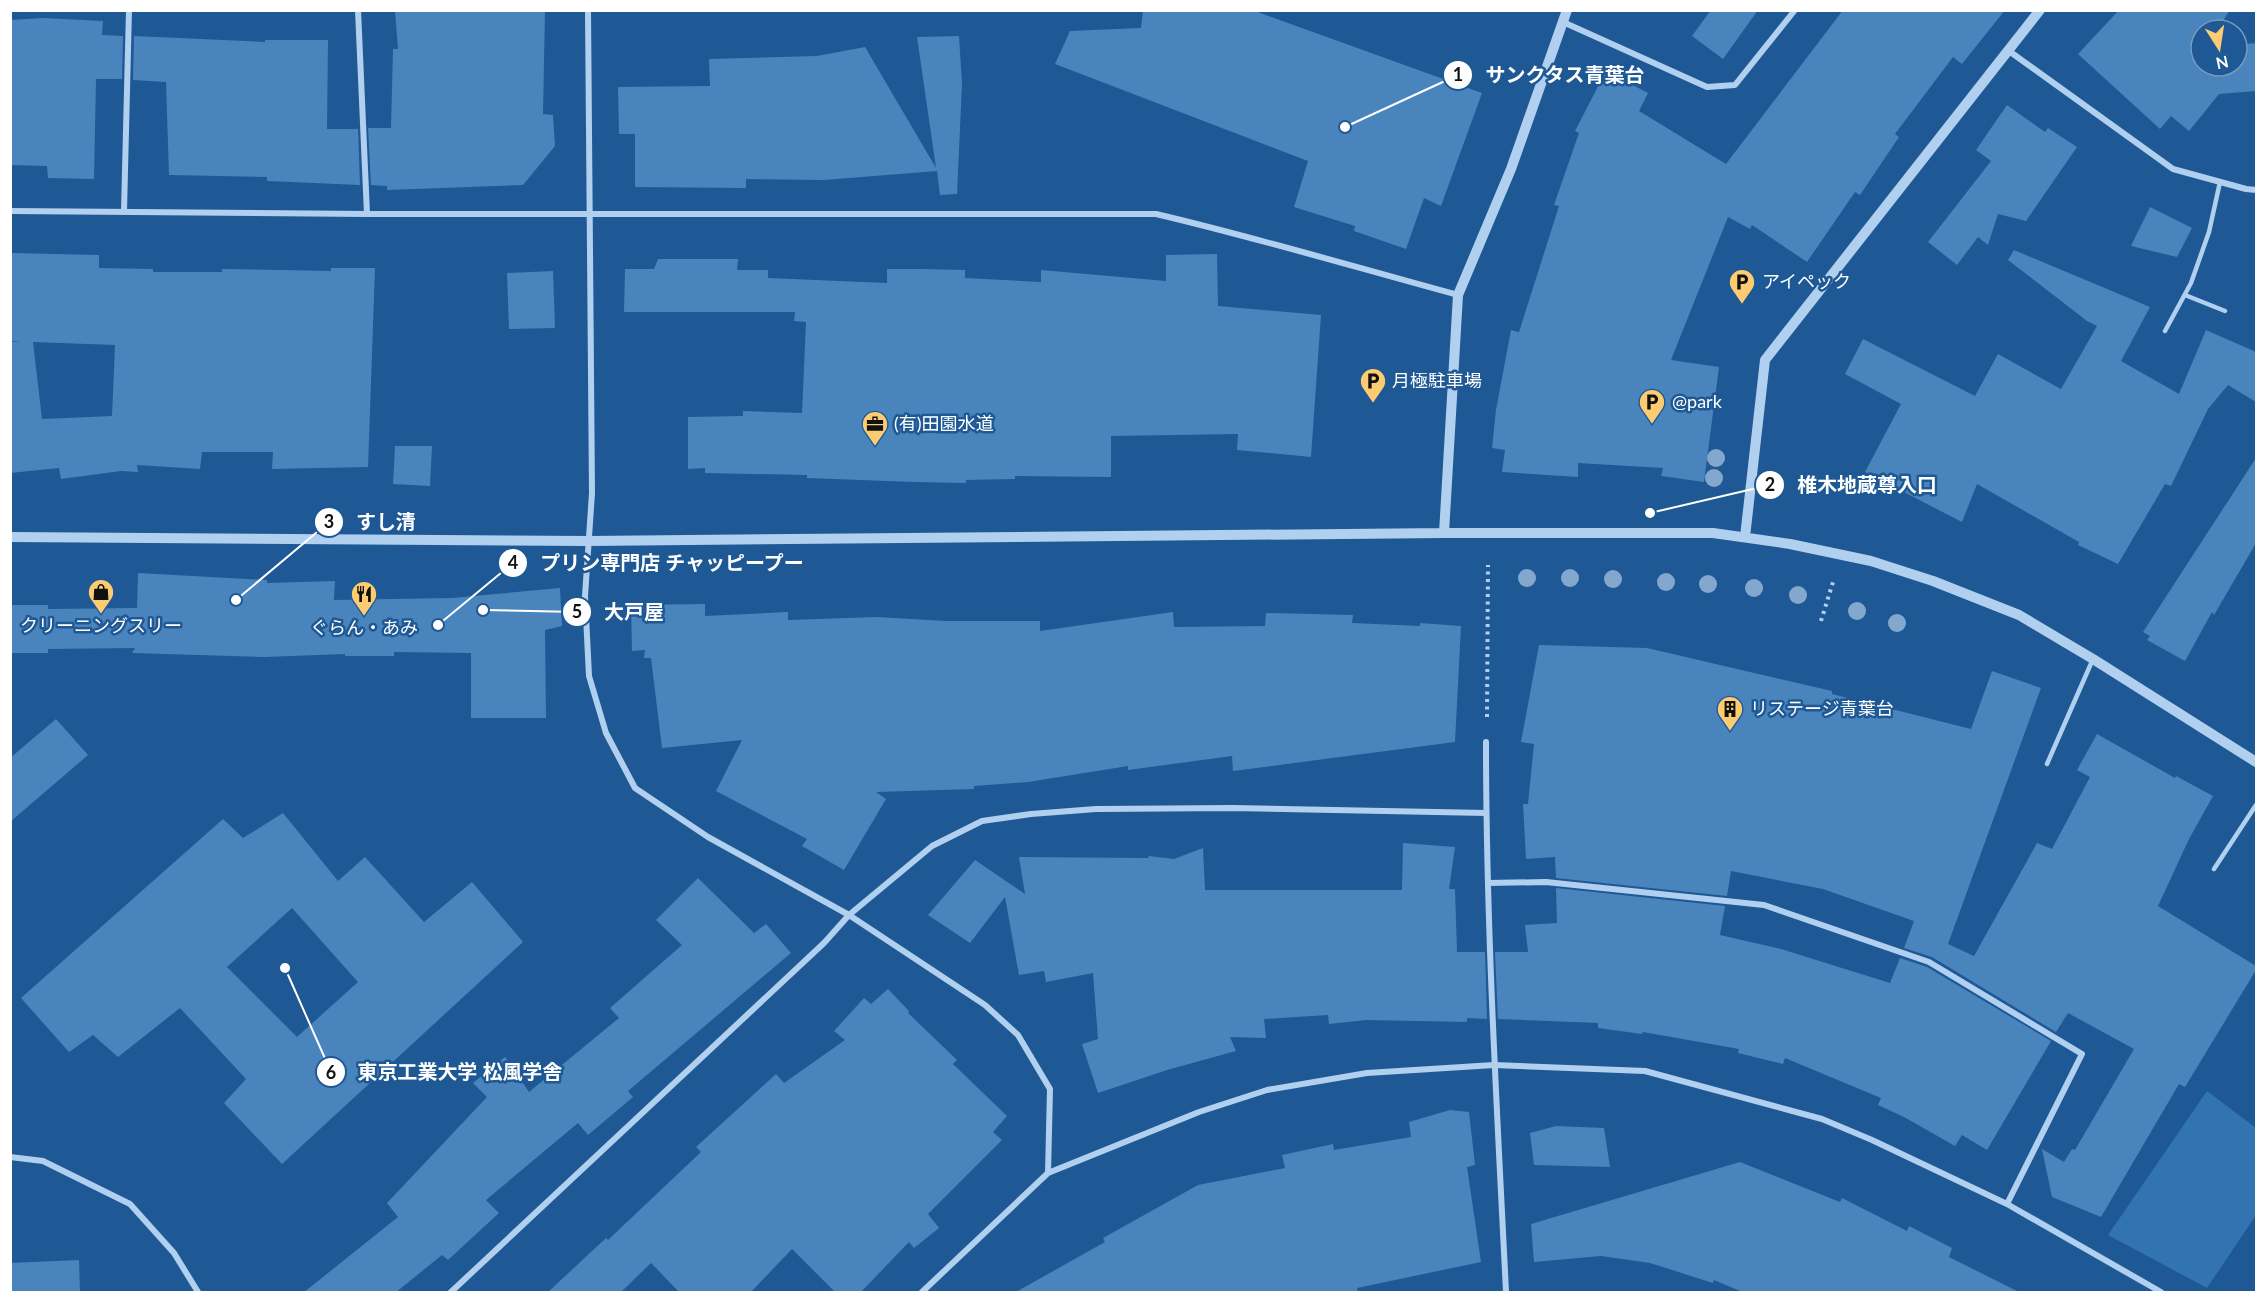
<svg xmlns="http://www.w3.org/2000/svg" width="2267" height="1303" viewBox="0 0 2267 1303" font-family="Lato,'Noto Sans JP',sans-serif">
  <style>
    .green { fill: #3273b2 }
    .building { fill: #4a84bd; fill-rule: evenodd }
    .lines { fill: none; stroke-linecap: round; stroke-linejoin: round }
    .path { stroke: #b1d0ef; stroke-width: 4; stroke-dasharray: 3 4.5; stroke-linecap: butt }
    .service { stroke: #b1d0ef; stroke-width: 4.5 }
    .minor { stroke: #b1d0ef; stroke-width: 6 }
    .tertiary { stroke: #b1d0ef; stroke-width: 10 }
    .tree { fill: #84a8cd }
    .labels { text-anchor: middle; stroke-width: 5; stroke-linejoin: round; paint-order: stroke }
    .poi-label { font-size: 18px; fill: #fff; stroke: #1e5995; text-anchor: start }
    .leader { fill: none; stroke: #fff; stroke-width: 2 }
    .callout-dot { fill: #fff; stroke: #1e5995; stroke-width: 2 }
    .mark-label { font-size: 18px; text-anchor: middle; font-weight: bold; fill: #111 }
    .callout-label { font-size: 20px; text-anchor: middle; font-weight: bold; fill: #fff; stroke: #1e5995; stroke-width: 5; stroke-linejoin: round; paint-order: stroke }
  </style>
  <rect width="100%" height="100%" fill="#1e5995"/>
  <path class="green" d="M 2207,1091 L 2256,1128 L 2256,1215 L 2207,1288 L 2108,1235 Z"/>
  <path class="building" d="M 395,10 L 545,10 L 543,114 L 553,115 L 555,146 L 523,185 L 387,190 L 387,186 L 371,185 L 368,128 L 391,128 L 393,49 L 398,49 Z
    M 1143,10 L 1252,10 L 1482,93 L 1441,206 L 1424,198 L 1406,249 L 1354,231 L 1355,226 L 1294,207 L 1308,161 L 1055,64 L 1070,31 L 1141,28 Z
    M 1711,10 L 1758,10 L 1723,59 L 1692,36 Z
    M 1843,10 L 2005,10 L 1962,64 L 1953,57 L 1895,134 L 1899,137 L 1860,195 L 1855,192 L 1807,262 L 1752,225 L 1750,229 L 1728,217 L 1671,360 L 1719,367 L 1704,482 L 1661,476 L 1663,468 L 1578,463 L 1578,477 L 1502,472 L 1505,450 L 1492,448 L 1496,410 L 1511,330 L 1519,332 L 1559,206 L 1554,205 L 1579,133 L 1575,131 L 1606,71 L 1648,93 L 1639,111 L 1726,164 Z
    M 2119,10 L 2230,10 L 2217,30 L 2201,30 L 2201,66 L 2237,66 L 2237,45 L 2256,43 L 2256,91 L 2219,94 L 2189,131 L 2171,116 L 2160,129 L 2078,54 Z
    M 43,18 L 103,21 L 102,35 L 123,36 L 122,79 L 96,79 L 94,179 L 48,178 L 47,166 L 10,165 L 10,20 Z
    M 134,36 L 265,42 L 265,40 L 328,40 L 327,129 L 358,129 L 360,185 L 267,181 L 267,177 L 169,175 L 166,82 L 133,80 Z
    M 959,36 L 962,84 L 957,194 L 940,195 L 937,171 L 824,180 L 746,179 L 746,188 L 635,187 L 635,134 L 619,134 L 618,87 L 710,86 L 709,59 L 817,56 L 865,47 L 936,168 L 917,37 Z
    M 2007,105 L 2045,132 L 2048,128 L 2077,147 L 2026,221 L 1998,214 L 1988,245 L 1978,237 L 1957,265 L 1928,242 L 1991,161 L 1976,150 Z
    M 2150,207 L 2192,228 L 2177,257 L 2131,246 Z
    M 2014,250 L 2150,307 L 2121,361 L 2179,394 L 2206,330 L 2256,352 L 2256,402 L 2228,385 L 2208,409 L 2171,486 L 2165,484 L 2118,564 L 2078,545 L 2079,542 L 1977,484 L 1962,522 L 1865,472 L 1901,404 L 1845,374 L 1863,339 L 1975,396 L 1998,354 L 2061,389 L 2097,326 L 2087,321 L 2008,260 Z
    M 10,253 L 99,255 L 99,268 L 153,269 L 153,272 L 222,272 L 222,269 L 331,271 L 331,268 L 375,268 L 368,467 L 272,469 L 273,452 L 202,452 L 200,469 L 137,465 L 138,472 L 121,471 L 61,479 L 59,468 L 10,473 L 10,342 L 21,342 L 10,341 ZM 33,342 L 115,345 L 112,416 L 42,419 Z
    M 1217,254 L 1218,306 L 1321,315 L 1311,457 L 1237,450 L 1238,434 L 1111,436 L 1111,477 L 1015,476 L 1015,479 L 966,480 L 966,483 L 915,482 L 807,478 L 807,475 L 705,473 L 705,468 L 688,469 L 688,417 L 743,416 L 743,411 L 802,413 L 806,322 L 794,321 L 795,312 L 624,312 L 625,269 L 654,269 L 658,259 L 738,259 L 737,270 L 768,270 L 768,278 L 887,283 L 887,269 L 921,269 L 965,270 L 965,278 L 1041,282 L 1041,270 L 1166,281 L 1166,255 Z
    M 553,271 L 555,328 L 509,329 L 507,273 Z
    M 395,446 L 432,446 L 430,486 L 393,484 Z
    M 2256,458 L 2256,543 L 2214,615 L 2212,612 L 2185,661 L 2147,640 L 2150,636 L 2143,632 Z
    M 138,573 L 267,580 L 267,583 L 335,581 L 334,600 L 452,598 L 560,588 L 562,626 L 545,630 L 546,718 L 471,718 L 471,653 L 394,652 L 394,656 L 345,656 L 345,654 L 264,657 L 132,653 L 135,648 L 48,649 L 48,653 L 10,653 L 10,605 L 48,605 L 48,609 L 137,608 Z
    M 705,604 L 705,616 L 788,612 L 788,620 L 877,617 L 946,621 L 1040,621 L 1040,631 L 1173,612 L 1174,627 L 1265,626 L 1266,613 L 1353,615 L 1352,623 L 1420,626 L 1420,623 L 1461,626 L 1455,742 L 1233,771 L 1232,756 L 1128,770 L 1128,766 L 1028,782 L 974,786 L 974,789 L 876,792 L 886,799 L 844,870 L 802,846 L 807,839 L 716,791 L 742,740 L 662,748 L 651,658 L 644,658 L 645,650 L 632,651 L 631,605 Z
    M 1539,645 L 1647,648 L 1832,691 L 1832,694 L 1971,729 L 1992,671 L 2041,688 L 1948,944 L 1974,956 L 2037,843 L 2052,849 L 2090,777 L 2077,770 L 2097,734 L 2175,778 L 2176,776 L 2213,796 L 2189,839 L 2158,906 L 2256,966 L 2256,970 L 2185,1087 L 2179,1084 L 2101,1217 L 2052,1197 L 2042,1149 L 2064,1162 L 2072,1149 L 2075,1150 L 2134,1049 L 2068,1013 L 2056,1032 L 1932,957 L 1904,948 L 1914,921 L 1823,889 L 1731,871 L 1727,896 L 1556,878 L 1555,857 L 1526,859 L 1523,804 L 1528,804 L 1534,744 L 1521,742 Z
    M 56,719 L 88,755 L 10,822 L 10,758 Z
    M 283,813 L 338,881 L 365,857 L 424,922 L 472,882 L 523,942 L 282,1164 L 224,1103 L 246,1079 L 180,1008 L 118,1057 L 93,1035 L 69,1052 L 21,998 L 223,819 L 243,838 ZM 292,908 L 358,982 L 297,1037 L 227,967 Z
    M 1403,843 L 1455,847 L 1449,889 L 1455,889 L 1457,952 L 1485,952 L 1487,1019 L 1467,1018 L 1467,1022 L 1366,1020 L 1329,1024 L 1328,1015 L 1264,1019 L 1266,1038 L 1230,1037 L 1236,1051 L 1167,1070 L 1098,1093 L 1082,1044 L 1098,1039 L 1093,973 L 1046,982 L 1044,971 L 1019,975 L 1005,897 L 970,943 L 928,915 L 975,860 L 1025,894 L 1019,857 L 1148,858 L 1149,856 L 1174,859 L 1203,848 L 1205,890 L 1402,890 Z
    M 698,878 L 754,933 L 766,924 L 791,953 L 628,1091 L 633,1097 L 588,1135 L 578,1123 L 486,1200 L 499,1213 L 448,1260 L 442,1255 L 395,1293 L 303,1293 L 398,1217 L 387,1203 L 487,1097 L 473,1083 L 505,1057 L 529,1092 L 619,1018 L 610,1008 L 682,945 L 656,920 Z
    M 1556,888 L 1725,906 L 1720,935 L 1781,949 L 1890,983 L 1900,958 L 1927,967 L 2051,1041 L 1987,1150 L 1962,1135 L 1955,1146 L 1904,1117 L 1878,1105 L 1881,1098 L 1785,1058 L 1783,1064 L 1738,1053 L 1739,1049 L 1643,1032 L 1642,1034 L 1598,1028 L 1598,1023 L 1498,1019 L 1495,952 L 1528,952 L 1525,925 L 1557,923 Z
    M 888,989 L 909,1011 L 908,1013 L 957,1060 L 953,1064 L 1007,1116 L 993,1132 L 1002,1140 L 928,1214 L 939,1228 L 914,1248 L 909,1242 L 860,1293 L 836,1293 L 792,1249 L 750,1293 L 680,1293 L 651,1263 L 620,1293 L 547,1293 L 606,1238 L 608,1240 L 701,1152 L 696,1147 L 776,1074 L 784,1083 L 845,1040 L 834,1031 L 864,998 L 871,1004 Z
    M 1450,1110 L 1469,1112 L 1475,1165 L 1467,1167 L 1481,1262 L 1357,1288 L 1358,1293 L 1014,1293 L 1105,1242 L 1103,1238 L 1198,1185 L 1285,1168 L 1282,1155 L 1333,1144 L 1334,1150 L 1411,1137 L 1409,1122 Z
    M 1556,1126 L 1604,1128 L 1610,1167 L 1534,1165 L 1530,1133 Z
    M 1740,1162 L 1840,1202 L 1842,1198 L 1907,1231 L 1909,1226 L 1952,1248 L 1949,1257 L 2021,1293 L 1745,1293 L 1714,1280 L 1713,1283 L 1650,1263 L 1601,1256 L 1534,1262 L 1531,1224 Z
    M 79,1260 L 80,1293 L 10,1293 L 10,1263 Z"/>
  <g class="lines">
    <path class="path" d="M 1821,621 L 1833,582
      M 1487,717 L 1488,565"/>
    <path class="service" d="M 2185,295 L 2225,311
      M 2165,331 L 2191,283 L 2209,232 L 2220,182
      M 2047,764 L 2093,659
      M 2214,869 L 2256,805"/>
    <path class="minor" d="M 358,10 L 367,214
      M 588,10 L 592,493 L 585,596 L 589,676 L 606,733 L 635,788 L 708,837 L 849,915 L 985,1005 L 1018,1035 L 1050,1089 L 1048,1173 L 922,1292
      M 1563,22 L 1707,87 L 1735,85 L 1795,10
      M 2009,51 L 2173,169 L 2246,189 L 2256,190
      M 10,211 L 367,214 L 1156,214 C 1258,238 1358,268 1458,295
      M 124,211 L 129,10
      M 1486,742 C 1486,926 1497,1109 1506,1292
      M 1488,883 L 1546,882 L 1764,905 L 1929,962 L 2082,1054 L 2007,1204
      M 10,1157 L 43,1161 L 130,1204 L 174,1253 L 198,1292
      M 1048,1173 L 1199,1112 L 1267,1090 L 1367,1073 L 1494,1065 L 1645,1071 L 1822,1119 L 1872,1140 L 2007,1204 L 2161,1292
      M 451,1292 L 824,943 L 849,915 L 932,846 L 982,821 L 1031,814 L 1096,809 L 1233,808 L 1486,813"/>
    <path class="tertiary" d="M 1444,533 L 1458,295 L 1511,169 L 1567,10
      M 10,537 L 588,541 L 1444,533 L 1713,533 L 1790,544 L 1871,561 L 1933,581 L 2019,615 L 2093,659 L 2256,762
      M 1745,537 L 1765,360 L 2040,10"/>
  </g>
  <g class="tree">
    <circle cx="1716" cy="458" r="9"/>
    <circle cx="1714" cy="478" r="9"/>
    <circle cx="1527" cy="578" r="9"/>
    <circle cx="1570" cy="578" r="9"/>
    <circle cx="1613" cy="579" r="9"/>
    <circle cx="1666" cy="582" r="9"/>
    <circle cx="1708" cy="584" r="9"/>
    <circle cx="1754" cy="588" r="9"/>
    <circle cx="1798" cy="595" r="9"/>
    <circle cx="1857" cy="611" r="9"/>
    <circle cx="1897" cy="623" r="9"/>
  </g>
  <defs>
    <g id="parking-pin" transform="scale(1.35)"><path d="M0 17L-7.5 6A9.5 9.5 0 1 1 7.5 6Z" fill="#fdcc70" stroke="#1e5995"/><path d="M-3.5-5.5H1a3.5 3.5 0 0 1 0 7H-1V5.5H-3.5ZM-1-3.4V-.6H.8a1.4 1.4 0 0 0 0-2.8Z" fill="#111"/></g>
    <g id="office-pin" transform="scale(1.35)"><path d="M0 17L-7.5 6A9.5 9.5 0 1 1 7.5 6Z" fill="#fdcc70" stroke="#1e5995"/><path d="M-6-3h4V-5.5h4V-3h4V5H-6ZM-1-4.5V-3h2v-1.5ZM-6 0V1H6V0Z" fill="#111"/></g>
    <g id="shop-pin" transform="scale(1.35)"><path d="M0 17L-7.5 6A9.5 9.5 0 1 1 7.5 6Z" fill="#fdcc70" stroke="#1e5995"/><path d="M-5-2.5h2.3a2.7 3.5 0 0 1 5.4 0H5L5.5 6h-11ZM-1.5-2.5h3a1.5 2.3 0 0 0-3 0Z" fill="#111"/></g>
    <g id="restaurant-pin" transform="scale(1.35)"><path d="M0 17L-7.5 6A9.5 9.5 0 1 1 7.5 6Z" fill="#fdcc70" stroke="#1e5995"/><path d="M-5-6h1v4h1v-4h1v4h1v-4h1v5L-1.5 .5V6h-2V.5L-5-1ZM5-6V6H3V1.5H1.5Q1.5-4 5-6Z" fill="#111"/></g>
    <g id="building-pin" transform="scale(1.35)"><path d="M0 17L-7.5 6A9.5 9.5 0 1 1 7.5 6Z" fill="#fdcc70" stroke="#1e5995"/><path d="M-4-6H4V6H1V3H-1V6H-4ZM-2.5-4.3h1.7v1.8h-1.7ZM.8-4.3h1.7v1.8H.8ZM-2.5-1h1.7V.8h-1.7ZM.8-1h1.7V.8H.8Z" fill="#111"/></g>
  </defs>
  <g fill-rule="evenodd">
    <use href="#parking-pin" x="1742" y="282"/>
    <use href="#parking-pin" x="1373" y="381"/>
    <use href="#parking-pin" x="1652" y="402"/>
    <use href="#office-pin" x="875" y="424"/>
    <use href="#shop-pin" x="101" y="592"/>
    <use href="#restaurant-pin" x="364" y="594"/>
    <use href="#building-pin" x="1730" y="709"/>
  </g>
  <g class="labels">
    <g class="poi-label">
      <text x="1762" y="288">アイペック</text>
      <text x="1392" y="387">月極駐車場</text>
      <text x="1672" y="408">@park</text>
      <text x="894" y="430">(有)田園水道</text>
      <text x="101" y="632" text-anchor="middle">クリーニングスリー</text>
      <text x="364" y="634" text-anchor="middle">ぐらん・あみ</text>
      <text x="1750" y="715">リステージ青葉台</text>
    </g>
  </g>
  <path class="leader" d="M1345 127L1458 75M1650 513L1770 485M236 600L329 522M438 625L513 563M483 610L577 612M285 968L331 1072"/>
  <g class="callout-dot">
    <circle cx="1345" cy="127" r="6"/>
    <circle cx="1650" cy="513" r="6"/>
    <circle cx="236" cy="600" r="6"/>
    <circle cx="438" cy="625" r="6"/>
    <circle cx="483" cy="610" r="6"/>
    <circle cx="285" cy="968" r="6"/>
    <circle cx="1458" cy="75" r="15"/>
    <circle cx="1770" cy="485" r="15"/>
    <circle cx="329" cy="522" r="15"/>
    <circle cx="513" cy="563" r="15"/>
    <circle cx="577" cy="612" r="15"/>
    <circle cx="331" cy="1072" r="15"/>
  </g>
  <g class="mark-label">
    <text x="1458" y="81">1</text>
    <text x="1770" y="491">2</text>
    <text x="329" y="528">3</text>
    <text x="513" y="569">4</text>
    <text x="577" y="618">5</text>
    <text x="331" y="1079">6</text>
  </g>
  <g class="callout-label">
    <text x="1565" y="82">サンクタス青葉台</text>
    <text x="1867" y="492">椎木地蔵尊入口</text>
    <text x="386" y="529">すし清</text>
    <text x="672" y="570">プリン専門店 チャッピープー</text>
    <text x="634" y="619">大戸屋</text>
    <text x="460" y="1079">東京工業大学 松風学舎</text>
  </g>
  <rect width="2267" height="1303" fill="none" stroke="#ffffff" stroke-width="24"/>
  <g transform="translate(2219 48) rotate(168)"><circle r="28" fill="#1e5995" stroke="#789bbf" stroke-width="1.5"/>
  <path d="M0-4.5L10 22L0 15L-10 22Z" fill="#fdcc70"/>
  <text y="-9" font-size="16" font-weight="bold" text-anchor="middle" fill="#ffffff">N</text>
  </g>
</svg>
